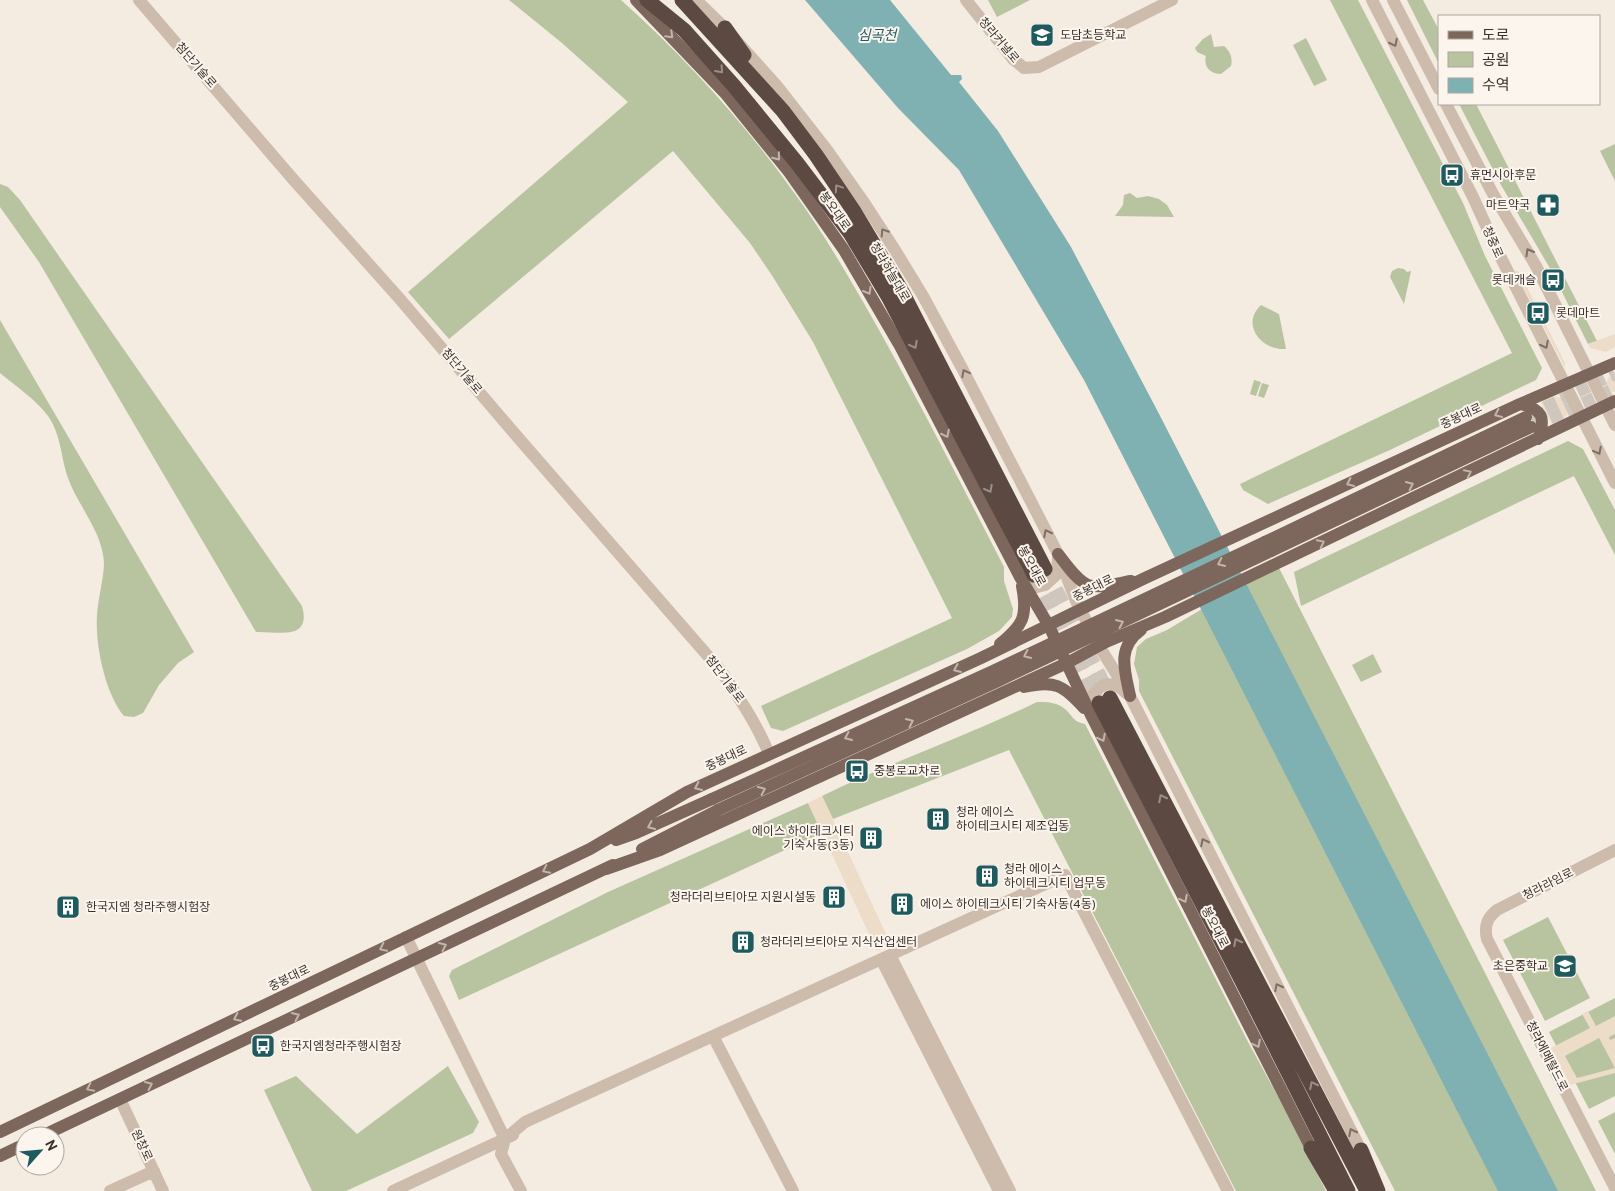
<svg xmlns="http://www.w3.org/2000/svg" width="1615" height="1191" viewBox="0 0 1615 1191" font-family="Overpass,'Noto Sans KR',sans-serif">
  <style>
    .green { fill: #b8c4a0 }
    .plaza { fill: #ecdcc8; fill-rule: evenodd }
    .water { fill: #7fb0b2 }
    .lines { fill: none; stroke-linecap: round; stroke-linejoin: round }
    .major-tunnel { stroke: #cfc6bd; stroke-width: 12; stroke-dasharray: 12 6; stroke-linecap: butt }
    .highway-tunnel { stroke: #cfc6bd; stroke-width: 15; stroke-dasharray: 15 8; stroke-linecap: butt }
    .minor { stroke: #cdbbac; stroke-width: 12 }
    .major { stroke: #7d675c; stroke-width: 12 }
    .highway { stroke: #5c4a42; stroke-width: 15 }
    .major-bridge { stroke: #7d675c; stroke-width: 12 }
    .oneway { stroke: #c2b5ac }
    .oneway2 { stroke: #7d6f65 }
    .oneway3 { stroke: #9c8e87 }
    .labels { text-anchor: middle; stroke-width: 4; stroke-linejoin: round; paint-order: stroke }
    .poi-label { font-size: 12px; fill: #3b302b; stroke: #fbf5ee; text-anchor: start }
    .street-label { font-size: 12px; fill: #3b302b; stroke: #fbf5ee }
    .water-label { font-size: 14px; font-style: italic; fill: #1f5a5e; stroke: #fbf5ee }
  </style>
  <rect width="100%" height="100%" fill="#f4ebe1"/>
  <path class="green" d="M 509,0 L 621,0 C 686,58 745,124 795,194 C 820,228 841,264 862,300 C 912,387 958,478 1004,567 L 1004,581 L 1013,609 L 1012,617 L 999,631 L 967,649 L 783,731 L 771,728 L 761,706 L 952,618 L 813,342 L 773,277 L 750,243 L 673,151 L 449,339 L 408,292 L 628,102 L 562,43 Z
    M 988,0 L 1030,0 L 997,17 Z
    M 1330,0 L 1358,0 L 1463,203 L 1485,256 L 1542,368 L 1536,380 L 1390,450 L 1268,504 L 1243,490 L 1240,484 L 1512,353 Z
    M 1407,0 L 1423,0 L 1439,30 L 1439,64 Z
    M 1211,34 L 1214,47 L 1224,46 C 1230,51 1233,58 1231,66 L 1221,74 C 1210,74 1203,66 1206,56 L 1197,52 L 1195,48 L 1203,39 Z
    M 1306,38 L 1327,80 L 1314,86 L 1293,45 Z
    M 1459,104 L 1476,104 L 1597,341 L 1588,344 L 1551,270 L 1501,185 Z
    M 1615,144 L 1615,181 L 1600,151 Z
    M 0,184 L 8,187 L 20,200 L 302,606 C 312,642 277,631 256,632 L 39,262 L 0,207 Z
    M 1130,193 L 1137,198 L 1148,196 L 1159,199 L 1167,205 L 1174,217 L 1115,216 L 1123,205 L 1124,195 Z
    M 1398,268 L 1404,269 L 1407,272 L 1411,271 L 1404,304 L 1390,277 L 1392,271 Z
    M 1261,305 L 1279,314 L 1286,349 C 1262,351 1240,325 1261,305 Z
    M 0,320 L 194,652 L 178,663 L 159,685 L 143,713 L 134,717 L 124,716 C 105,693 95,645 97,615 C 98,598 104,578 104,562 C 102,531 78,506 68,478 C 61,458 61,434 48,416 C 35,399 17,387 0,373 Z
    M 1254,380 L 1261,382 L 1256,396 L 1250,394 Z
    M 1262,383 L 1269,385 L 1264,398 L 1258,396 Z
    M 1568,441 L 1583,449 L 1615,510 L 1615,555 L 1574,476 L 1301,606 L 1294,572 Z
    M 1277,564 L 1596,1191 L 1395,1191 L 1139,691 L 1139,680 L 1134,664 L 1137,647 L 1146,639 L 1167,630 Z
    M 1373,654 L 1382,672 L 1361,682 L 1352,665 Z
    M 1037,702 C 1047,702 1057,702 1065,709 C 1073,716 1073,722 1085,724 L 1247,1040 L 1282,1104 L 1326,1191 L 1236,1191 L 1009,750 L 833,819 L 822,796 C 893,761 967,736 1037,702 Z
    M 808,803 L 822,833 L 459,1000 L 449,976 L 452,970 L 608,892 Z
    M 1548,917 L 1590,998 L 1545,1021 L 1503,940 Z
    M 1615,998 L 1615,1096 L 1589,1109 L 1549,1032 Z
    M 448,1066 L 479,1122 L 473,1133 L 346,1191 L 312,1191 L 264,1090 L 296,1076 L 357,1134 Z
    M 1615,1112 L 1615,1154 L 1598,1121 Z"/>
  <path class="plaza" d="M 1515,271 L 1518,271 L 1522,277 L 1565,363 L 1565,368 Z
    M 1615,334 L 1615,347 L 1606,352 L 1590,348 L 1588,344 Z
    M 1615,375 L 1615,392 L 1611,392 L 1608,389 L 1607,382 L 1608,378 Z
    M 1553,396 L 1561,398 L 1565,402 L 1568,408 L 1567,415 L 1564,418 L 1552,425 L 1540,401 Z
    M 822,796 L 891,945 L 877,951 L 808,803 Z
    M 1588,1011 L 1596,1026 L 1615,1016 L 1615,1034 L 1609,1037 L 1610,1040 L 1615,1038 L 1615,1073 L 1570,1085 L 1551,1048 L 1590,1028 L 1582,1014 ZM 1599,1038 L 1615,1068 L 1577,1078 L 1565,1056 Z"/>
  <path class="water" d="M 805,0 L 890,0 L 951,75 L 961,75 L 962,79 L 959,82 L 998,131 L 1071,247 L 1157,410 L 1558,1191 L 1498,1191 L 1084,380 L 959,170 L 898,108 Z"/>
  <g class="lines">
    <path class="major-tunnel" d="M 1529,415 L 1615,374
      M 1534,426 L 1615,388"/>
    <path class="highway-tunnel" d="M 1045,569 L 1110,697
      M 1034,575 L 1099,703"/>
    <path class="minor" d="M 139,0 L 292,178 L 399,298 L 515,434 L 721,671 C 739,698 757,724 769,754
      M 696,0 L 725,28 L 777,86 L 827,150 L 865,204 L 895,250 L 923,296 L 963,370 L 1058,554 L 1076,601 L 1099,646 L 1130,696 L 1365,1158
      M 966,0 L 1013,59 L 1024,68 L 1039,67 L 1172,0
      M 1372,0 L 1473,197 L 1498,252 L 1615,483
      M 1393,0 L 1439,89
      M 1446,104 L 1493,194 L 1536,266 L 1615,425
      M 1020,577 L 1037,587 L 1045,585 L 1057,574 L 1058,558
      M 1091,715 L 1093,695 L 1099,688 L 1106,684 L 1117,685 L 1126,693
      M 1615,850 L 1497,910 C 1487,918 1484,926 1487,939 L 1615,1188
      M 406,937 L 505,1139
      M 890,955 L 1010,1191
      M 881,959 L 999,1191
      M 713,1036 L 793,1191
      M 120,1099 L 163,1191
      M 505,1139 L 525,1122 L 1065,875 L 1228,1191
      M 505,1139 L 501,1154 L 521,1191
      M 110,1191 L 154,1171
      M 393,1191 L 513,1135"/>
    <path class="major" d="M 636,0 L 725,93 L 789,172 L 844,250 L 900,346 L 1020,577 L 1049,626 L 1091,715 L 1315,1156
      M 1520,404 C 1543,409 1546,418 1538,439
      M 1265,542 L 1526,417
      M 1271,551 L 1531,427
      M 1058,554 C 1066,564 1076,580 1088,585 C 1101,589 1118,583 1131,581
      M 1000,644 C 1023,625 1028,617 1022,586
      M 1024,687 C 1055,680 1063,685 1084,708
      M 1130,696 C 1125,671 1116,648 1141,630
      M 616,840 L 636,833 L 712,799
      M 642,849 L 718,810
      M 606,869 L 660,850 L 1067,663 L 1106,642 L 1165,617 L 1615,401
      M 0,1132 L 590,849 L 687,792 L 981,658 L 1143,579 L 1520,404 L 1615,363
      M 42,1136 L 613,865
      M 0,1156 L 25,1144"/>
    <path class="highway" d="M 647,0 L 684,30 L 734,86 L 797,163 L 850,233 L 889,298 L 1034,575
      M 682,0 L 783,111 L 816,155 L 855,213 L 900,288 L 1045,569
      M 725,28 L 744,55
      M 1110,698 L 1367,1191
      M 1099,703 L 1243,983 L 1348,1191
      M 1311,1148 L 1336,1191
      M 1361,1150 L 1378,1191"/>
    <path class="major-bridge" d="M 712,799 L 993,671 L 1265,542
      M 718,810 L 998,681 L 1271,551"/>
  </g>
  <defs><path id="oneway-chevron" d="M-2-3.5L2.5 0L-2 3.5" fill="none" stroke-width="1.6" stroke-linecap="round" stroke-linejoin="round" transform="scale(1.25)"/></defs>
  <g class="oneway">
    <use href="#oneway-chevron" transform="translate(670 35) rotate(45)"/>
    <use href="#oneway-chevron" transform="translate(777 157) rotate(51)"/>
    <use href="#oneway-chevron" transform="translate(868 291) rotate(60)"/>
    <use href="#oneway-chevron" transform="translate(1498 414) rotate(155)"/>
    <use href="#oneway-chevron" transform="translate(946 434) rotate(63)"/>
    <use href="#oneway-chevron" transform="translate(1468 473) rotate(-26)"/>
    <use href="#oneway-chevron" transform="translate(1350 483) rotate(155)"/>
    <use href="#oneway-chevron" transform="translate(1410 485) rotate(-25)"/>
    <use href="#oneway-chevron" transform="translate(1321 543) rotate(-26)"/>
    <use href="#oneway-chevron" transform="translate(1221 563) rotate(155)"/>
    <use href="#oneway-chevron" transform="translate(1120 623) rotate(-25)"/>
    <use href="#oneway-chevron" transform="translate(1027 655) rotate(155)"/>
    <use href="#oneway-chevron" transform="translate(957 669) rotate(156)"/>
    <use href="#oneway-chevron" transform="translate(910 722) rotate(-25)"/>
    <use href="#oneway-chevron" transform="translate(848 737) rotate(156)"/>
    <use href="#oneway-chevron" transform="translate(1102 738) rotate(63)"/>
    <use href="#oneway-chevron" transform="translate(698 787) rotate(155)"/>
    <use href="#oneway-chevron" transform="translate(762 790) rotate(-25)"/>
    <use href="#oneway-chevron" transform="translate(651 826) rotate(156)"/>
    <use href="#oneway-chevron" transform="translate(546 870) rotate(154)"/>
    <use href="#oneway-chevron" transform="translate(1184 899) rotate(63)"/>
    <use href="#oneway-chevron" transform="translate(443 946) rotate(-25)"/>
    <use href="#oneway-chevron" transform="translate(383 948) rotate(154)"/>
    <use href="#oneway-chevron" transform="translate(296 1016) rotate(-25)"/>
    <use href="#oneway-chevron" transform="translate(237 1018) rotate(154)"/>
    <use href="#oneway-chevron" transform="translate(1257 1044) rotate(63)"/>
    <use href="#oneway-chevron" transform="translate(149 1085) rotate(-25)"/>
    <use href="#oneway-chevron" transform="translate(90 1088) rotate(154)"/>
  </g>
  <g class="oneway2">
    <use href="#oneway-chevron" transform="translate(1394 43) rotate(63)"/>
    <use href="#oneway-chevron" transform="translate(884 232) rotate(-123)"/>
    <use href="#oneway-chevron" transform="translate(1529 252) rotate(-120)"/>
    <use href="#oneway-chevron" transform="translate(1545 345) rotate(63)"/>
    <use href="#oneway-chevron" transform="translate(965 373) rotate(-118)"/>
    <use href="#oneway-chevron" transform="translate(1598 451) rotate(62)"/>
    <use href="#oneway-chevron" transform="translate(1047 533) rotate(-117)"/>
    <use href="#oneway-chevron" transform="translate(1204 842) rotate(-117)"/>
    <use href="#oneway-chevron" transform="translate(1278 987) rotate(-117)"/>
    <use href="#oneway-chevron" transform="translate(1352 1132) rotate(-117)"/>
  </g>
  <g class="oneway3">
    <use href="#oneway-chevron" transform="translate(720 70) rotate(48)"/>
    <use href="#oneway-chevron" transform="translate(838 188) rotate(-124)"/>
    <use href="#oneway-chevron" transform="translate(914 345) rotate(62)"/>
    <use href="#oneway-chevron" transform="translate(989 489) rotate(62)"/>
    <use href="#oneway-chevron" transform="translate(1162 798) rotate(-117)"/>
    <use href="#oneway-chevron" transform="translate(1237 942) rotate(-117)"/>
    <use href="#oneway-chevron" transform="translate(1313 1085) rotate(-117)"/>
  </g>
  <defs>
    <g id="school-square" transform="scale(1.25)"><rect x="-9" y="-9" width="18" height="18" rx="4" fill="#1f5a5e" stroke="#fbf5ee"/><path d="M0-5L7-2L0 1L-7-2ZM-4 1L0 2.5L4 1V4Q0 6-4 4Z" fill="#fff"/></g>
    <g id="bus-square" transform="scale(1.25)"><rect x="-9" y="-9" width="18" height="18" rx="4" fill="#1f5a5e" stroke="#fbf5ee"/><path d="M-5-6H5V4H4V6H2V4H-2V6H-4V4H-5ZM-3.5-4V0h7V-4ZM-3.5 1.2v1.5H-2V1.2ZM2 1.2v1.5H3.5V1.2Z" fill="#fff"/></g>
    <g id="pharmacy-square" transform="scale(1.25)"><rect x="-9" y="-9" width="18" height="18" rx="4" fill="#1f5a5e" stroke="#fbf5ee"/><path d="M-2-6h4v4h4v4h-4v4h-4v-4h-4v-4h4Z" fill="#fff"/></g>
    <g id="building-square" transform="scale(1.25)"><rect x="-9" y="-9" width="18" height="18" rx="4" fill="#1f5a5e" stroke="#fbf5ee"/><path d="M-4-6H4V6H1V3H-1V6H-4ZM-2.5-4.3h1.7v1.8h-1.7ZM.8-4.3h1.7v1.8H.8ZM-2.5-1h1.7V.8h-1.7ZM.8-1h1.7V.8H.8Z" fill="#fff"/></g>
  </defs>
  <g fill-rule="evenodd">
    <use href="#school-square" x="1042" y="35"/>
    <use href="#bus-square" x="1452" y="175"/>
    <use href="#pharmacy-square" x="1548" y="205"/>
    <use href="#bus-square" x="1553" y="280"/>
    <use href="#bus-square" x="1538" y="313"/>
    <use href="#bus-square" x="857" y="771"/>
    <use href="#building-square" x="938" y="819"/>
    <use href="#building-square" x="871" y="838"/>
    <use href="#building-square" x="987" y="876"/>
    <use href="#building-square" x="834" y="897"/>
    <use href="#building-square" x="902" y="904"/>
    <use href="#building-square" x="68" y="907"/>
    <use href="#building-square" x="743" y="942"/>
    <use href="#school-square" x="1565" y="966"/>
    <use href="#bus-square" x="263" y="1046"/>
  </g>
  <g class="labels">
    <g class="poi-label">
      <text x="1060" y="39">도담초등학교</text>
      <text x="1470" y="179">휴먼시아후문</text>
      <text x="1530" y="209" text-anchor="end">마트약국</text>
      <text x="1536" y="284" text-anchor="end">롯데캐슬</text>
      <text x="1556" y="317">롯데마트</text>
      <text x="874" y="775">중봉로교차로</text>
      <text x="956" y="816">청라 에이스<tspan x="956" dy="14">하이테크시티 제조업동</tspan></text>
      <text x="854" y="835" text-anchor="end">에이스 하이테크시티<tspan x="854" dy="14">기숙사동(3동)</tspan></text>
      <text x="1004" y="873">청라 에이스<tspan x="1004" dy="14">하이테크시티 업무동</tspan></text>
      <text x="816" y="901" text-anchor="end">청라더리브티아모 지원시설동</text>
      <text x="920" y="908">에이스 하이테크시티 기숙사동(4동)</text>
      <text x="86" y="911">한국지엠 청라주행시험장</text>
      <text x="760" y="946">청라더리브티아모 지식산업센터</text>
      <text x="1548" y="970" text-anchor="end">초은중학교</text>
      <text x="280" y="1050">한국지엠청라주행시험장</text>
    </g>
    <g class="street-label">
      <text transform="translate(999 40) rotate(50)" y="4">청라커낼로</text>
      <text transform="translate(196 65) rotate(49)" y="4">첨단기술로</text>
      <text transform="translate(835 211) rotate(55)" y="4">봉오대로</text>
      <text transform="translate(1493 242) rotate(66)" y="4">청중로</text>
      <text transform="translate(890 272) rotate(60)" y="4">청라하늘대로</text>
      <text transform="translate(462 371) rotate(50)" y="4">첨단기술로</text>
      <text transform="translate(1461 416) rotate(-25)" y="4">중봉대로</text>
      <text transform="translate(1032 566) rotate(61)" y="4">봉오대로</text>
      <text transform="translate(1093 588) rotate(-27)" y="4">중봉대로</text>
      <text transform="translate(725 679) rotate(53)" y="4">첨단기술로</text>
      <text transform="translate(726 758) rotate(-25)" y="4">중봉대로</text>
      <text transform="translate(1548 884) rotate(-27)" y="4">청라라임로</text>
      <text transform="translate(1215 927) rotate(63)" y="4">봉오대로</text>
      <text transform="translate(289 978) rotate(-26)" y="4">중봉대로</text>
      <text transform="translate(1547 1056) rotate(63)" y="4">청라에메랄드로</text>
      <text transform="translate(142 1145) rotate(65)" y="4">원창로</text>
    </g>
    <g class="water-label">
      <text x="877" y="40">심곡천</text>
    </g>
  </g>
  <rect x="1438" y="15" width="162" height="90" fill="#fbf5ee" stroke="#aea6a0"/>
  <rect x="1448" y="31" width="25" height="8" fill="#7d675c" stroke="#aea6a0"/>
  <text x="1482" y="40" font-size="15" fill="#3b302b">도로</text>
  <rect x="1448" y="52" width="25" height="15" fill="#b8c4a0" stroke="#aea6a0"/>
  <text x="1482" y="65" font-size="15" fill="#3b302b">공원</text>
  <rect x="1448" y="78" width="25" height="15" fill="#7fb0b2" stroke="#aea6a0"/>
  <text x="1482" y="90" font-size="15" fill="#3b302b">수역</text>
  <g transform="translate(40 1151) rotate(63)"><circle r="24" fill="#fbf5ee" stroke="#aea6a0"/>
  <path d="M0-4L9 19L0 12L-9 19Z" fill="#1f5a5e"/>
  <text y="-8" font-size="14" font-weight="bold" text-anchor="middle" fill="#3b302b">N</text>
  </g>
</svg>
